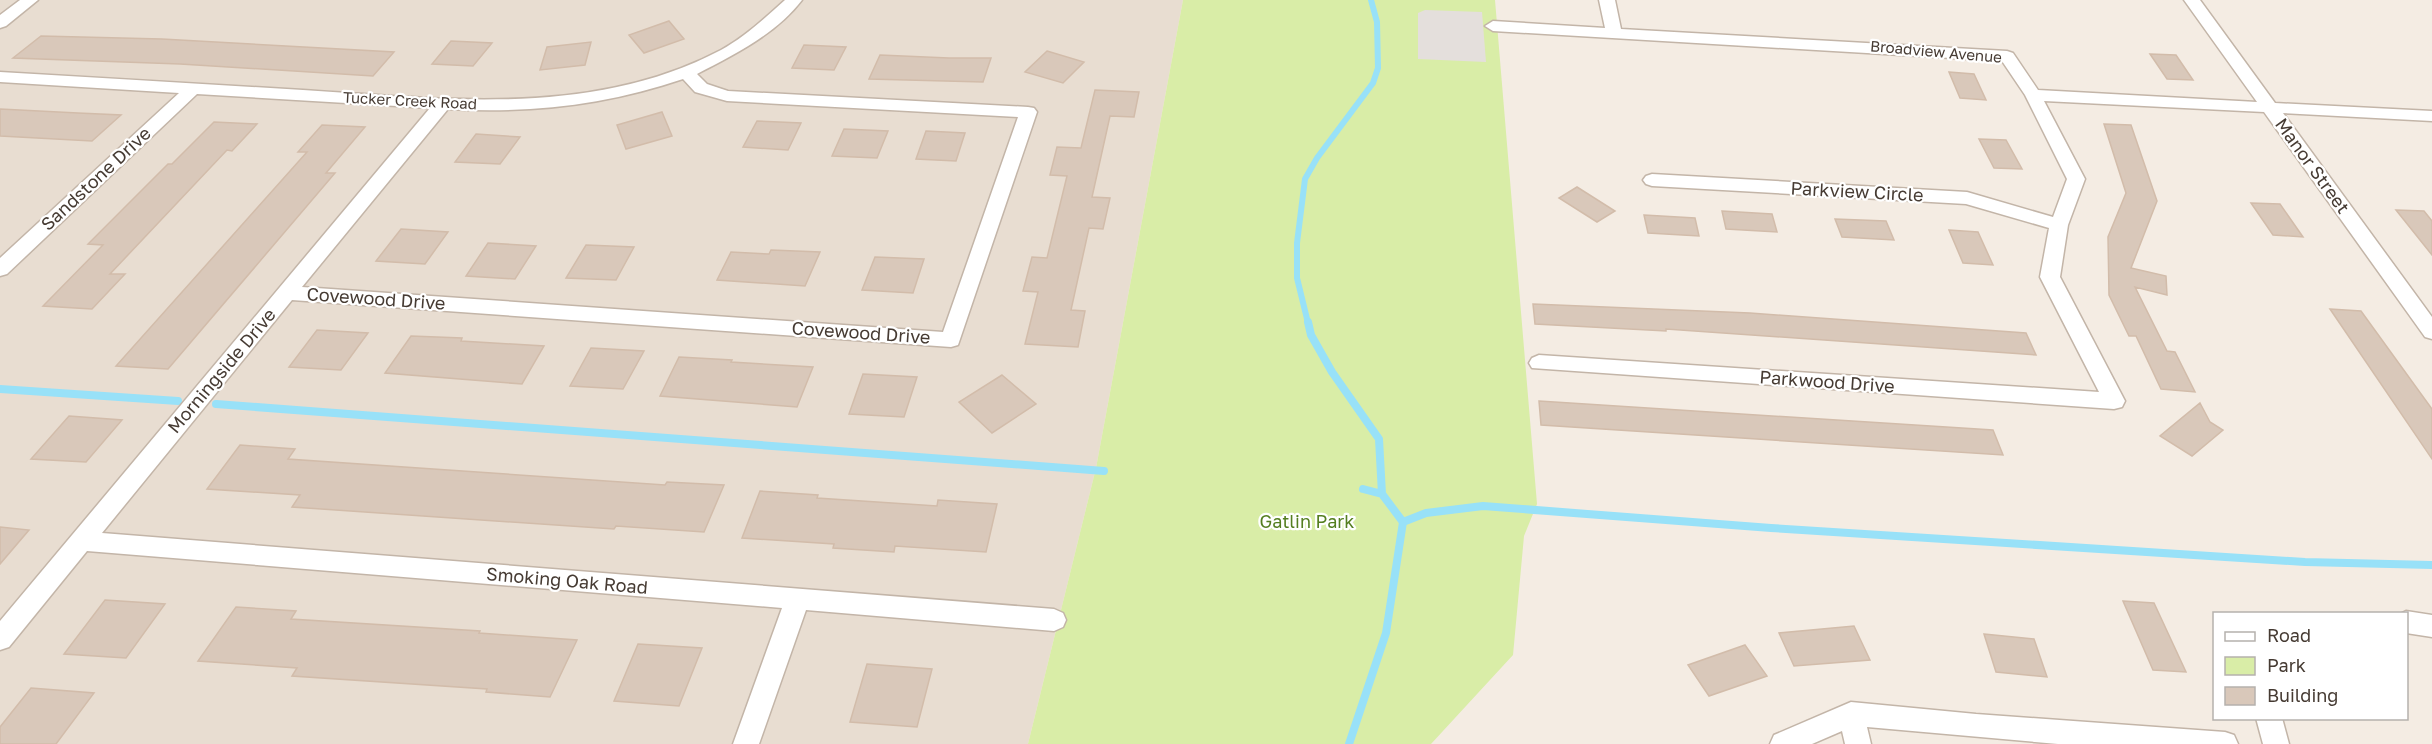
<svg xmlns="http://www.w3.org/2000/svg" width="2432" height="744" viewBox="0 0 2432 744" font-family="'Golos Text',sans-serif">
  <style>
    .residential { fill: #e8ddd1 }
    .green { fill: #d9eda7 }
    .parking { fill: #e4dfdc }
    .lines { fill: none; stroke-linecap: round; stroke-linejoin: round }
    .stream-far1 { stroke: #98e1f8; stroke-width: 6 }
    .stream { stroke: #98e1f8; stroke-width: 8 }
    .building { fill: #d9c8ba; stroke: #d2bcaa; stroke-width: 1.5 }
    .minor-casing { stroke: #c3b5a8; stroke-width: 3 }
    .minor { fill: #fff; fill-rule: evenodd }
    .labels { text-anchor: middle; stroke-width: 4.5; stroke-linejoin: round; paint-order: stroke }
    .far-street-label { font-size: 15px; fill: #463b33; stroke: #fff }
    .street-label { font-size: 18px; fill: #463b33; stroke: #fff }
    .park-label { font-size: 18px; fill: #547e20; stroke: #fff }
  </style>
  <rect width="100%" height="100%" fill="#f4ece3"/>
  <path class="residential" d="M 0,0 L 1183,0 L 1096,468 L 1028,744 L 0,744 Z"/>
  <path class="green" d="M 1183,0 L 1495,0 L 1537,504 L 1524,536 L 1513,655 L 1431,744 L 1028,744 L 1096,468 Z"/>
  <path class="parking" d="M 1425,10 L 1482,12 L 1486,62 L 1418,59 L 1418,13 Z"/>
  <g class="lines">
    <path class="stream-far1" d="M 1308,323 L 1297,278 L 1297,243 L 1305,179 L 1317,158 L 1373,83 L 1378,68 L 1377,22 L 1371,0"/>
    <path class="stream" d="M 1308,322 L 1311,335 L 1332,372 L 1379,439 L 1382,494 L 1403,522 L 1386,633 L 1349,744
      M 0,389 L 178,401
      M 216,404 L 1104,471
      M 1363,489 L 1382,494
      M 1403,522 L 1426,513 L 1483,506 L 1771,528 L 2305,562 L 2432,565"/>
  </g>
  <path class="building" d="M 669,21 L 684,39 L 644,53 L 629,35 Z
    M 41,36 L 162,39 L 394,52 L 373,76 L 180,64 L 13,58 Z
    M 451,41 L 492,43 L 473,66 L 432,64 Z
    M 591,42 L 585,65 L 540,70 L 547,47 Z
    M 804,45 L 846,47 L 834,70 L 792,68 Z
    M 1047,51 L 1084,62 L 1063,83 L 1025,72 Z
    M 2150,54 L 2176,55 L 2193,80 L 2167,79 Z
    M 880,55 L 949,58 L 991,58 L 983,82 L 869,79 Z
    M 1949,72 L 1974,74 L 1986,100 L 1960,98 Z
    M 1095,90 L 1139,92 L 1134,117 L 1110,116 L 1092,197 L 1110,198 L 1103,229 L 1089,228 L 1071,310 L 1085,311 L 1078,347 L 1025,344 L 1038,292 L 1023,291 L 1032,257 L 1047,258 L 1067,176 L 1050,175 L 1057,147 L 1081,148 Z
    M 0,109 L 78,113 L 121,115 L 92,141 L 0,136 Z
    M 662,112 L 672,136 L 626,149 L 617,125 Z
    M 757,121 L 801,123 L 788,150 L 743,147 Z
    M 214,122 L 257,124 L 232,151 L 227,150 L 110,274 L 125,274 L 92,309 L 43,306 L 103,245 L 88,244 L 168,164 L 172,164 Z
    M 2104,124 L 2131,125 L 2157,201 L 2131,268 L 2166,276 L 2167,295 L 2135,287 L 2167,351 L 2175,352 L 2195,392 L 2161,389 L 2136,336 L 2129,336 L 2109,295 L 2108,237 L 2126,193 Z
    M 322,125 L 365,127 L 326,173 L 335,173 L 168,369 L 116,366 L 307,152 L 298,152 Z
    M 844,129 L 888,131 L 877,158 L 832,156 Z
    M 926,131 L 965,133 L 956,161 L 916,159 Z
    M 476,134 L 520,137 L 500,164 L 455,162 Z
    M 1979,139 L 2006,140 L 2022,169 L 1994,168 Z
    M 1577,187 L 1615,211 L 1597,222 L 1559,198 Z
    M 2251,203 L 2280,204 L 2303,237 L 2273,235 Z
    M 2396,210 L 2424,211 L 2432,221 L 2432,255 Z
    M 1722,211 L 1772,214 L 1777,232 L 1726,229 Z
    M 1644,215 L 1695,218 L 1699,236 L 1648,233 Z
    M 1835,219 L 1886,221 L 1894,240 L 1842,237 Z
    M 401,229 L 448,232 L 425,264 L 376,261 Z
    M 1949,230 L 1978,232 L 1993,265 L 1963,263 Z
    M 488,243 L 536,246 L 515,279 L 466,276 Z
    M 586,245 L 634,247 L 616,280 L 566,278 Z
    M 771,250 L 820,252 L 805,286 L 717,280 L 731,252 L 769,254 Z
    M 875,257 L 924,259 L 913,293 L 862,290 Z
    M 1533,304 L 1750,313 L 2026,333 L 2036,355 L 1666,329 L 1666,331 L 1535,324 Z
    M 2330,309 L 2361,311 L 2432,409 L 2432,459 Z
    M 317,330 L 368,333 L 341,370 L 289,367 Z
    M 411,336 L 462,338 L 461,341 L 544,346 L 522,384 L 385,373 Z
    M 591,348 L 644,351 L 623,389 L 570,386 Z
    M 679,357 L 732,360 L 731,362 L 813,367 L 797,407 L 660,396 Z
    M 863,374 L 917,377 L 904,417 L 849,414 Z
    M 1002,375 L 1036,404 L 992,433 L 959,402 Z
    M 1539,401 L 1993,430 L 2003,455 L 1541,425 Z
    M 2200,403 L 2210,422 L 2223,430 L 2192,456 L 2160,436 Z
    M 69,416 L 122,420 L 86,462 L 31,459 Z
    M 240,445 L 295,449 L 288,459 L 665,485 L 667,482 L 724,485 L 704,532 L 616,526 L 614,529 L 292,507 L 300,495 L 207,489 Z
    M 760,491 L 818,495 L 817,498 L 937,506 L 938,500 L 997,504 L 986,552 L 895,546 L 894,552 L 833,548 L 834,544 L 742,538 Z
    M 0,527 L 29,530 L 0,564 Z
    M 105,600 L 165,604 L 126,658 L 64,654 Z
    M 2123,601 L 2154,603 L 2186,672 L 2153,670 Z
    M 236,607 L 296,611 L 291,619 L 480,631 L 479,633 L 577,640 L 550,697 L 486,692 L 487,689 L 292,676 L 297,668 L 198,661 Z
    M 1854,626 L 1870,660 L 1794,666 L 1779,633 Z
    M 1984,634 L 2034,639 L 2047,677 L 1996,672 Z
    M 638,644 L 702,648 L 679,706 L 614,701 Z
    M 1745,645 L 1767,676 L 1709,696 L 1688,665 Z
    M 867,664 L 932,669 L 917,727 L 850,722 Z
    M 31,688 L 94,693 L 56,744 L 0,744 L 0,727 Z"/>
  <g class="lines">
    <g class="minor-casing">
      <path id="minor" d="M 20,0 L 38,0 L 6,26 L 0,28 L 0,15 Z
        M 785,0 L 802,0 C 776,34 734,55 697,74 L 707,84 L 728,91 L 1028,107 L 1034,108 L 1037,112 L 958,345 L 951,347 L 292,300 L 102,533 L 1054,609 L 1063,613 L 1066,620 L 1063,627 L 1054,631 L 806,610 L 759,744 L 733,744 L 782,608 L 87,551 L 9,647 L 0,650 L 0,621 L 430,108 L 197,94 L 7,274 L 0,276 L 0,258 L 179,93 L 0,82 L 0,72 C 101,78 202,84 303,90 C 443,99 592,118 721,50 C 745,37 765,18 785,0 ZM 683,79 L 695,92 L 727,101 L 1018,117 L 943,332 L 302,287 L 448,109 C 528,114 607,105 683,79 Z
        M 1599,0 L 1615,0 L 1621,29 L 2007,51 L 2013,53 L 2038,90 L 2257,102 L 2184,0 L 2200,0 L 2275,103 L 2432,111 L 2432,121 L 2283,113 L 2432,317 L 2432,339 L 2425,337 L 2264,112 L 2044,101 L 2085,179 L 2068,225 L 2060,277 L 2125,401 L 2122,407 L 2114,409 L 1532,368 L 1529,363 L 1532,358 L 1539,355 L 2099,392 L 2040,277 L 2049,228 L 1966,204 L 1652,186 L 1646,184 L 1643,180 L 1646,176 L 1652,174 L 1967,192 L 2053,217 L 2067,179 L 2025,95 L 2002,61 L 1493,31 L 1485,26 L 1493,21 L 1605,28 Z
        M 2406,611 L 2432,615 L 2432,637 L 2406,633 L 2406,614 L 2400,614 Z
        M 1851,702 L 1976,714 L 2225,732 L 2234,735 L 2238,744 L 2058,744 L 1867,727 L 1871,744 L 1845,744 L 1842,731 L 1812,744 L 1770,744 L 1774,735 Z
        M 2256,718 L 2282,718 L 2289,744 L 2263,744 Z"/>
    </g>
    <use href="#minor" class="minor"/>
  </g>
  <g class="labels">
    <g class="far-street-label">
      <text transform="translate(1936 52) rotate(5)" y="5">Broadview Avenue</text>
      <text transform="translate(410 101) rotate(3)" y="5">Tucker Creek Road</text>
    </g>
    <g class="street-label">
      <text transform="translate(2312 166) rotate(54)" y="6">Manor Street</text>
      <text transform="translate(96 179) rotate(-43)" y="6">Sandstone Drive</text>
      <text transform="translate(1857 192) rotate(3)" y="6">Parkview Circle</text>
      <text transform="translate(376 299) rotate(4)" y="6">Covewood Drive</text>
      <text transform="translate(861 333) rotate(4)" y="6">Covewood Drive</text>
      <text transform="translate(222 371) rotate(-50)" y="6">Morningside Drive</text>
      <text transform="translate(1827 382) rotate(4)" y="6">Parkwood Drive</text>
      <text transform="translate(567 581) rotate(5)" y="6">Smoking Oak Road</text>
    </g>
    <g class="park-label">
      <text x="1307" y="528">Gatlin Park</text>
    </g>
  </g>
  <rect x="2213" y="612" width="195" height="108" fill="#ffffff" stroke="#b5b1ad" stroke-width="1.5"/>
  <rect x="2225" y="632" width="30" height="9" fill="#ffffff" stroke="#b5b1ad" stroke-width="1.5"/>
  <text x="2267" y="642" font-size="18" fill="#463b33">Road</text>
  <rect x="2225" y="657" width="30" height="18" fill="#d9eda7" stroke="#b5b1ad" stroke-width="1.5"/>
  <text x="2267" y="672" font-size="18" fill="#463b33">Park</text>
  <rect x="2225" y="687" width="30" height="18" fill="#d9c8ba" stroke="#b5b1ad" stroke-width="1.5"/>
  <text x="2267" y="702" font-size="18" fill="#463b33">Building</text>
</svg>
